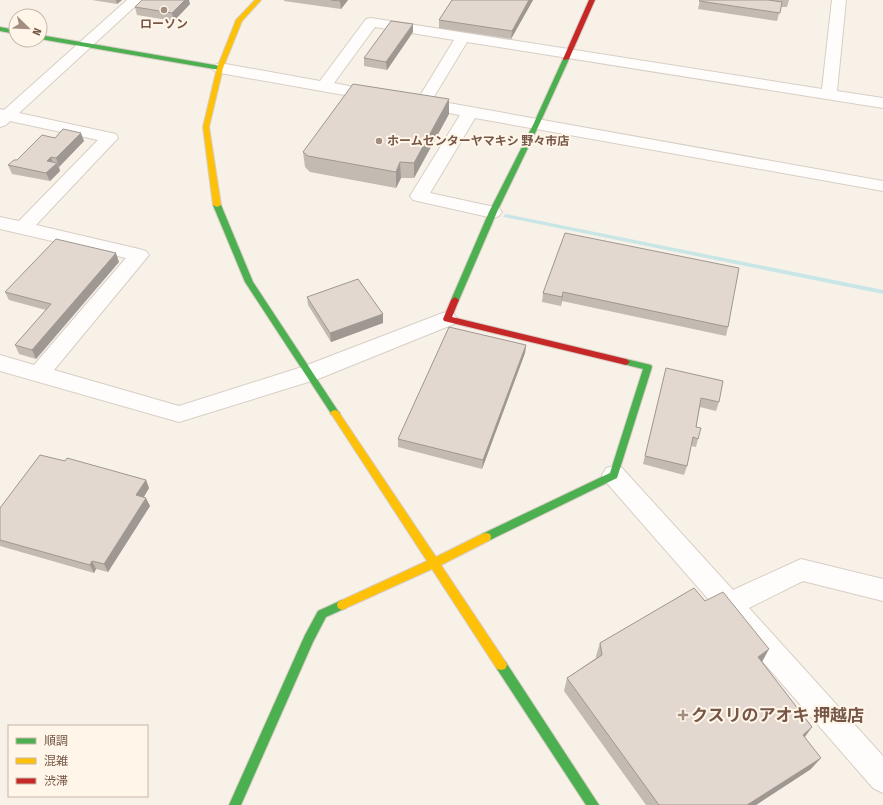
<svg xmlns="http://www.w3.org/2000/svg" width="883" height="805" viewBox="0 0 883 805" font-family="'Fira Sans Condensed','Noto Sans JP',sans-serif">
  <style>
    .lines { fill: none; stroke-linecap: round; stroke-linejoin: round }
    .stream { fill: #c9e6e7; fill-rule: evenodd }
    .street-casing { stroke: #d8cec6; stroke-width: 2 }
    .fast-casing { stroke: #d8cdc4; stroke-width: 2 }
    .slow-casing { stroke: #d8cdc4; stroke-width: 2 }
    .jam-casing { stroke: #d8cdc4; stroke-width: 2 }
    .street { fill: #fefdfb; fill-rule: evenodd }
    .fast { fill: #4caf50; fill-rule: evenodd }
    .slow { fill: #ffc107; fill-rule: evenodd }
    .jam { fill: #c62828; fill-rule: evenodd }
    .wall { fill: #c3bab2 }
    .shaded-wall { fill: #9f9791 }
    .building { fill: #e3d8cf; stroke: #9f9791 }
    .poi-dot { fill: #a38d7f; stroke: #fff6e9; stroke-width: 1.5 }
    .labels { text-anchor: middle; stroke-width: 4; stroke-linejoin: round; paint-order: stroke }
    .far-poi-label { font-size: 12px; font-weight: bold; fill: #765747; stroke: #fff6e9 }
    .near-poi-label { font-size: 17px; font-weight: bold; fill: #765747; stroke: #fff6e9; text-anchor: start }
  </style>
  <rect width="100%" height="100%" fill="#f7f1e7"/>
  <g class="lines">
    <path class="stream" d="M 506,214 L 883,290 L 883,294 L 504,217 L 503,216 Z"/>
    <g class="street-casing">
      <path id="street" d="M 127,0 L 142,0 L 19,113 L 116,134 L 118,138 L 36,225 L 139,249 L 146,251 L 149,255 L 54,370 L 179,406 L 302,367 L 440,314 L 447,312 L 454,314 L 457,319 L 454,324 L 318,379 L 179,422 L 0,371 L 0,355 L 34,365 L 126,258 L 0,229 L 0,217 L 19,221 L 98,140 L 10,121 L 6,125 L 0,127 L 0,109 L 4,110 Z
        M 832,0 L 846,0 L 837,91 L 883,98 L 883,108 L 467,42 L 432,100 L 883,181 L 883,191 L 475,118 L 430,193 L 499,208 L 502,212 L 499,216 L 493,218 L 413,200 L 410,196 L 460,115 L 414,106 L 412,103 L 414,100 L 418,99 L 454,40 L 375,27 L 334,83 L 384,93 L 386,96 L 384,99 L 378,101 L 220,73 L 215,71 L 212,68 L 215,65 L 220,63 L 320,81 L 366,19 L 371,18 L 822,89 Z
        M 614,466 L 622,468 L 733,590 L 801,559 L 883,579 L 883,601 L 803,581 L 749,608 L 883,756 L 883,793 L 873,788 L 606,482 L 602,475 L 606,468 Z"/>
    </g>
    <g class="fast-casing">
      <path id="fast" d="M 0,27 L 16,30 L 16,34 L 0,31 Z
        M 40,35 L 220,66 L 223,68 L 220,70 L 40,39 Z
        M 566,57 L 569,59 L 539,125 L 497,212 L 459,300 L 458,302 L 452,302 L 451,300 L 489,212 L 533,125 L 563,59 Z
        M 214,203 L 217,203 L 221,205 L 253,282 L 338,411 L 340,413 L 338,415 L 332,415 L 245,282 L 213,205 Z
        M 626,359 L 651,365 L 652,367 L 617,478 L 490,540 L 486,541 L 482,540 L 481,537 L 482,534 L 610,473 L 643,369 L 623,364 L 622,362 L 623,360 Z
        M 342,600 L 346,602 L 347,605 L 346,608 L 326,617 L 313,642 L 241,805 L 229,805 L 305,635 L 318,611 Z
        M 501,660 L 505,661 L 599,805 L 586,805 L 497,669 L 495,665 L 497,661 Z"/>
    </g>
    <g class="slow-casing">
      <path id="slow" d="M 255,0 L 261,0 L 242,21 L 223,68 L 209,127 L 221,205 L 217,207 L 213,205 L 203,127 L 217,68 L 236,20 Z
        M 335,410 L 338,411 L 436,557 L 482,534 L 486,533 L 490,534 L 491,537 L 490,540 L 441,565 L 505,661 L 507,665 L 505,669 L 501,670 L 497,669 L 432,569 L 346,608 L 342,610 L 338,608 L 337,605 L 338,602 L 427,561 L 332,415 L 330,413 L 332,411 Z"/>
    </g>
    <g class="jam-casing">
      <path id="jam" d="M 589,0 L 595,0 L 569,59 L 564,60 L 563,59 Z
        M 455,297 L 459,300 L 452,317 L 626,359 L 630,362 L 626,365 L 444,321 L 443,319 L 451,300 Z"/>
    </g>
    <use href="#street" class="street"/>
    <use href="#fast" class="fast"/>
    <use href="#slow" class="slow"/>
    <use href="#jam" class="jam"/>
  </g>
  <path class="wall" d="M 92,0 L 122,0 L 117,4 Z
    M 284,0 L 348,0 L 341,9 L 284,1 Z
    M 452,0 L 533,0 L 511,39 L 439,28 L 439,20 Z
    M 700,0 L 789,0 L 787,7 L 781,7 L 777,21 L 698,9 Z
    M 190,4 L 174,21 L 137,15 L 135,7 Z
    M 413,32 L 387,70 L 364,66 L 364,58 Z
    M 449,114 L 414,178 L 401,178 L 396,188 L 310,172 L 305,167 L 303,152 Z
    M 55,138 L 84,141 L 59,167 L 59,166 L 60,171 L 50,181 L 12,174 L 8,165 Z
    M 565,233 L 728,327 L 726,336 L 562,301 L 561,306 L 542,302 L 543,293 Z
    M 119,262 L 36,359 L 19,354 L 15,345 L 46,310 L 9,300 L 5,292 Z
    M 307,297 L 383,314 L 383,323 L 331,342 L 308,305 Z
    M 526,345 L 525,353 L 482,469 L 398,447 L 398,439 Z
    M 666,368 L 719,402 L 716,411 L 700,407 L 696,427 L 698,439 L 696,447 L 691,446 L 687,466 L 684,475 L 643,464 Z
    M 65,461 L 146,480 L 149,488 L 144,497 L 150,506 L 108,572 L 96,569 L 94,573 L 0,546 L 0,508 Z
    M 600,643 L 762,662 L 812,727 L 805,737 L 811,769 L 756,805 L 646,805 L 564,691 L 567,678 L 596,658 L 596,656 Z"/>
  <path class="shaded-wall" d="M 116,0 L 122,0 L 117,4 Z
    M 185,0 L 189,0 L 190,4 L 174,21 L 172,13 Z
    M 341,0 L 348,0 L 341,9 L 340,1 Z
    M 529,0 L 533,0 L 511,39 L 512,31 Z
    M 413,24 L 413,32 L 387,70 L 386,62 Z
    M 449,99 L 449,114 L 414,178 L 414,163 Z
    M 81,133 L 84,141 L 59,167 L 56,158 Z
    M 51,157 L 54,166 L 57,163 L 60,171 L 50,181 L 46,173 L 47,161 Z
    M 400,162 L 401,178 L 396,188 L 396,172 Z
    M 116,253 L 119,262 L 36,359 L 32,350 Z
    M 563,292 L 562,301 L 561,306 L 562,297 Z
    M 383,314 L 383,323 L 331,342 L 330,333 Z
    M 526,345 L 525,353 L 482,469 L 483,460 Z
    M 146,480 L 149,488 L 140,503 L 136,495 Z
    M 146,498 L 150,506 L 108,572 L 104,564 Z
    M 92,561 L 96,569 L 94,573 L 90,565 Z
    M 769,649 L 762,662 L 758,657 Z
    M 812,727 L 803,739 L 803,735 Z
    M 821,758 L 811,769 L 756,805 L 747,805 Z"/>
  <path class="building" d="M 142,0 L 185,0 L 172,13 L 135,7 Z
    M 331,0 L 341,0 L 340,1 Z
    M 452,0 L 529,0 L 512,31 L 439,20 Z
    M 700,0 L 768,0 L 782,2 L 780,13 L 699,1 Z
    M 391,21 L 413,24 L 386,62 L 364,58 Z
    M 353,84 L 449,99 L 414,163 L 400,162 L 396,172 L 308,156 L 303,152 Z
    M 63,129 L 81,133 L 56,158 L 51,157 L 47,161 L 57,163 L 46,173 L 8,165 L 14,160 L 17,160 L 42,135 L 55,138 Z
    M 565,233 L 739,268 L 728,327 L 563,292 L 562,297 L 543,293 Z
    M 56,239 L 116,253 L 32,350 L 15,345 L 51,304 L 5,292 Z
    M 358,279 L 383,314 L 330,333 L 307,297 Z
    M 449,327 L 526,345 L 483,460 L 398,439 Z
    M 666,368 L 723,381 L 719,402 L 701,398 L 696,427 L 701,428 L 698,439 L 693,437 L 687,466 L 645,456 Z
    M 40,455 L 65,461 L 67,458 L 146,480 L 136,495 L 146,498 L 104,564 L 92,561 L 90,565 L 0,540 L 0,508 Z
    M 694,588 L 705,601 L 723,592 L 769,649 L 758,657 L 812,727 L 803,735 L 821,758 L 747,805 L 659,805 L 567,678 L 602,655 L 600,643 Z"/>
  <g class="poi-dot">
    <circle cx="164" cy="10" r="4"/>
    <circle cx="379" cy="141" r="4"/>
    <path d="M681 709h4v4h4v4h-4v4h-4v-4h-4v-4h4z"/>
  </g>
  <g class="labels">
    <g class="far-poi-label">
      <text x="164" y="28">ローソン</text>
      <text x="387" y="145" text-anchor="start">ホームセンターヤマキシ 野々市店</text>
    </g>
    <g class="near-poi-label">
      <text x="691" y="721">クスリのアオキ 押越店</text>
    </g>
  </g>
  <rect x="8" y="725" width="140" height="72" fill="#fff6e9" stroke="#c8b6a8"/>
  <rect x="16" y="738" width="20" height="6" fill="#4caf50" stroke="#c8b6a8"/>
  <text x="44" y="745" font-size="12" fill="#765747">順調</text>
  <rect x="16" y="758" width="20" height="6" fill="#ffc107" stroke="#c8b6a8"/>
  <text x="44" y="765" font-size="12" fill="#765747">混雑</text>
  <rect x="16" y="778" width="20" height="6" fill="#c62828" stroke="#c8b6a8"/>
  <text x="44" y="785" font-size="12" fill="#765747">渋滞</text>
  <g transform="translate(28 28) rotate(113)"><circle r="19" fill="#fff6e9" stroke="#c8b6a8"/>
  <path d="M0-3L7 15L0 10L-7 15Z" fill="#a38d7f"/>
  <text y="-6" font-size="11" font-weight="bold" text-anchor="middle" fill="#765747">N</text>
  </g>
</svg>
